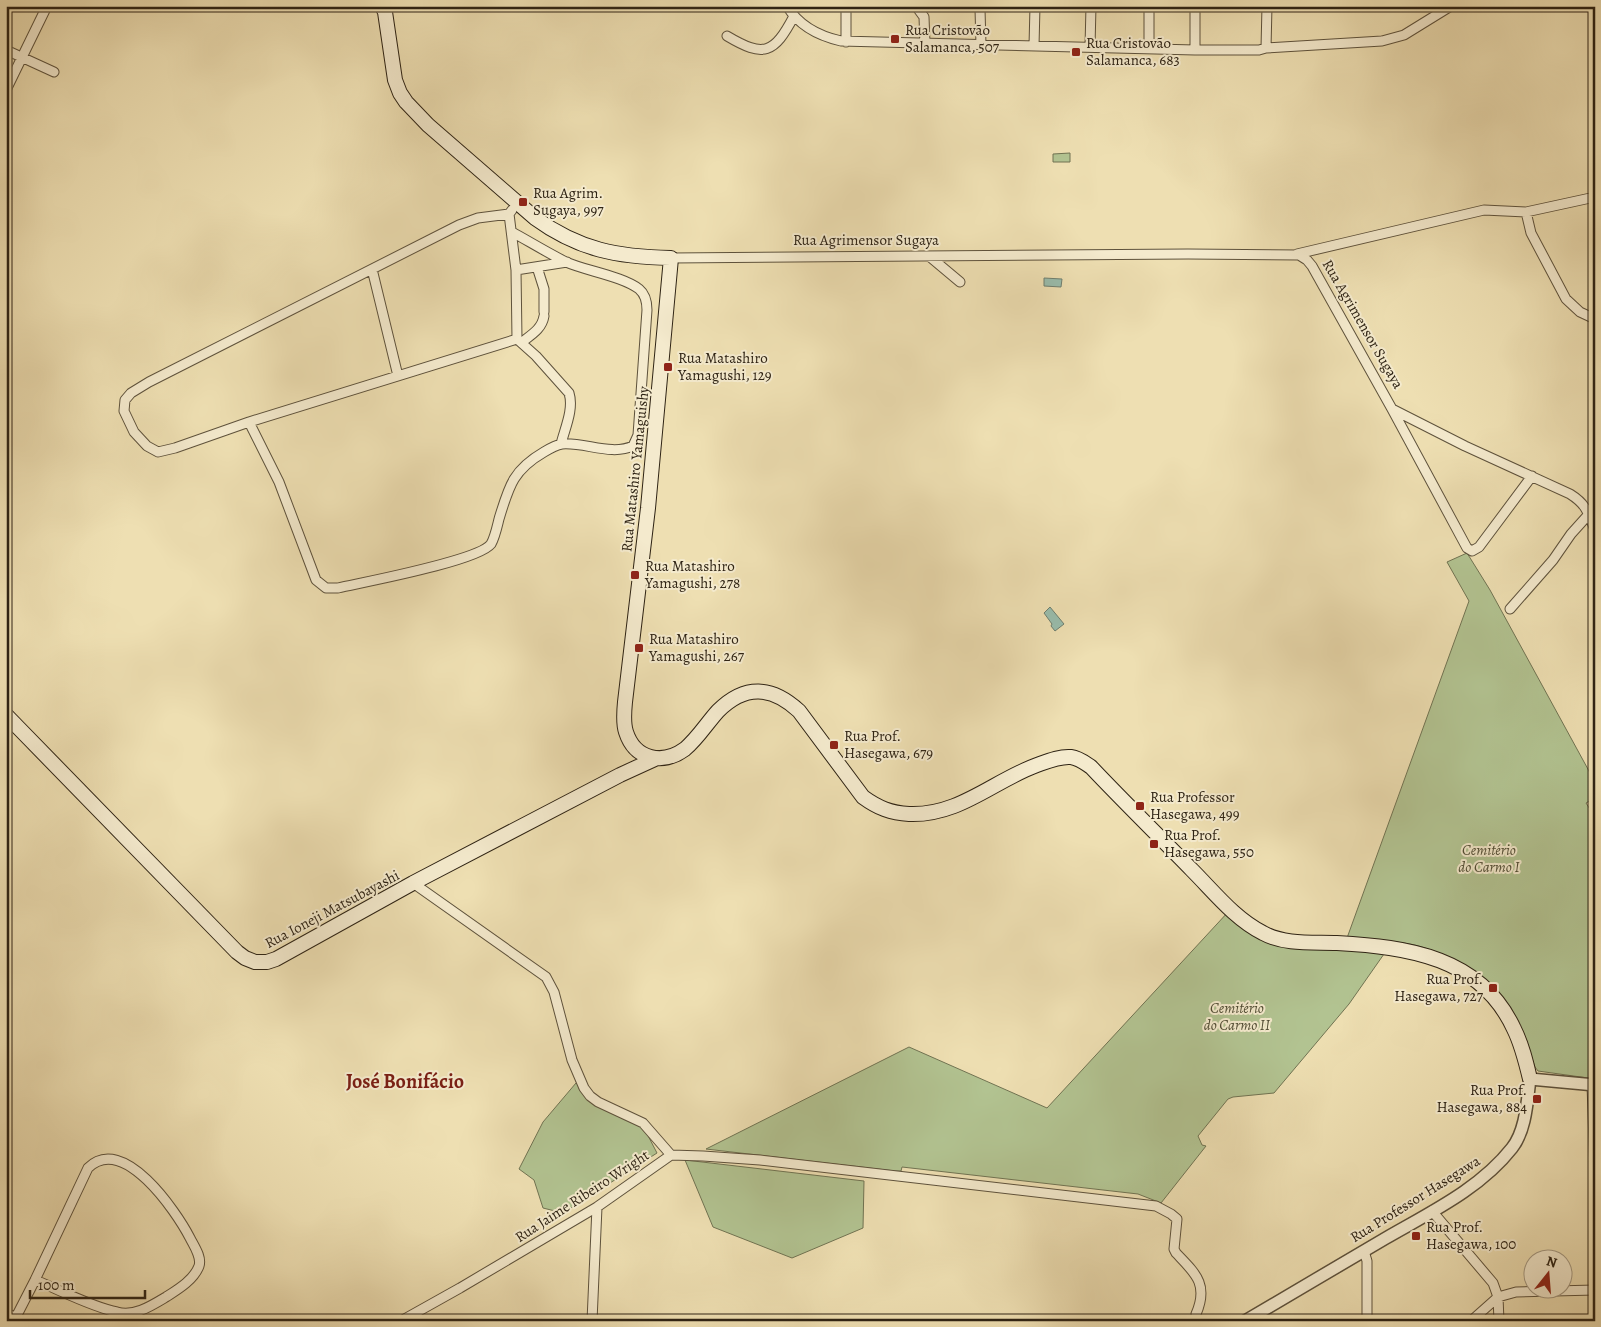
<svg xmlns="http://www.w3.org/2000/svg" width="1601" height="1327" viewBox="0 0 1601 1327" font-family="Alegreya,serif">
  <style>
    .green { fill: #b2c391; stroke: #707352 }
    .water { fill: #99bdad; stroke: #6e7f70 }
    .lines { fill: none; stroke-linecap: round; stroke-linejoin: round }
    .minor-casing { stroke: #5e523c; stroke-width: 11 }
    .tertiary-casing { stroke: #5e523c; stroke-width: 14 }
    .secondary-casing { stroke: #2e2314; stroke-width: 16 }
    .minor { stroke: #f4eacd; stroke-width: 9 }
    .tertiary { stroke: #f4eacd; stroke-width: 11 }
    .secondary { stroke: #f4eacd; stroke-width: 14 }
    .poi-dot { fill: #8f2418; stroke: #f4eacd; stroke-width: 2 }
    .labels { text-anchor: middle; stroke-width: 4; stroke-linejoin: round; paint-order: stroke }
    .poi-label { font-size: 15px; fill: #2e2314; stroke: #f4eacd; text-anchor: start }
    .street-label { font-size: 15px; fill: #2e2314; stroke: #f4eacd }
    .park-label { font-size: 15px; font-style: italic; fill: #4f4b33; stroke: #f4eacd }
    .district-label { font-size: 20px; font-weight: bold; fill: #7a1f14; stroke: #f4eacd }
  </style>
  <rect width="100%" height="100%" fill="#eedfb2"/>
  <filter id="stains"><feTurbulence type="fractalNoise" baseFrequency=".004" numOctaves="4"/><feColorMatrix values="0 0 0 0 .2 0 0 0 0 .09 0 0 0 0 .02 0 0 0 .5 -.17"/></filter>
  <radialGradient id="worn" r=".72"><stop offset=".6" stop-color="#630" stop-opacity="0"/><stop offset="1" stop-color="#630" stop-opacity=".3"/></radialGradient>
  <path class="green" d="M 1070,153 L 1070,162 L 1053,162 L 1053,154 Z
    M 1467,553 L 1490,590 L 1595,782 L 1595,798 L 1586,803 L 1595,817 L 1595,1079 L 1538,1071 L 1535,1067 C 1518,1017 1507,990 1458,963 C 1441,953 1424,946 1404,943 C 1386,940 1366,940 1347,938 L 1469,601 L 1447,562 Z
    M 1229,911 L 1249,928 L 1384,954 L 1349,1004 L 1274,1093 L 1233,1097 L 1228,1099 L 1198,1136 L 1202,1145 L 1206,1146 L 1161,1203 L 1138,1194 L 902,1167 L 901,1171 L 895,1171 L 706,1149 L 909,1047 L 1047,1108 Z
    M 576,1083 L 644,1128 L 657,1153 L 563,1213 L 543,1208 L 534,1180 L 519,1169 L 543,1122 Z
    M 685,1160 L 864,1181 L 863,1228 L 792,1258 L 713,1227 Z"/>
  <path class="water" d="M 1044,278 L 1062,279 L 1061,287 L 1044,286 Z
    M 1050,607 L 1064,624 L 1055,631 L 1051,626 L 1052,624 L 1044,613 Z"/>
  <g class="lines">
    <g class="minor-casing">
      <path id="minor" d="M 787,6 C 799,26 819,36 841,41 L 1195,50 L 1259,50 L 1266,48 L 1382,41 L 1404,35 L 1451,6
        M 846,6 L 846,42
        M 916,6 L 924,17 L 925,44
        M 978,6 L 980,9 L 981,45
        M 727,36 C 764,58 774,54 794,16
        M 1034,46 L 1035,6
        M 1090,47 L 1091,6
        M 1149,48 L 1149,6
        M 1266,48 L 1267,6
        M 6,50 L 54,72
        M 1195,50 L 1195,6
        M 6,90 L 47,6
        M 1526,212 L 1531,233 L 1566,299 L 1580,312 L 1595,319
        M 509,214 L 478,218 L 459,225 L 149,382 L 131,393 L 125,400 L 124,411 L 134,432 L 147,446 L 158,452 L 175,448 L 249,422 L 517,339 L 516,270 L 509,214 L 512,210
        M 1297,254 L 1484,210 L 1526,212 L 1595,197
        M 929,256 L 960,282
        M 671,258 L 1188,254 L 1299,255 L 1307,260 L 1312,266 L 1392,409 L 1467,548 L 1472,551 L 1479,547 L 1532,476
        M 537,267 L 544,289 L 544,312
        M 372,269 L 398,376
        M 516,270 L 567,262
        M 517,339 L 536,356 L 569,393 C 574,409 565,428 561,444
        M 522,342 C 531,335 542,329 544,316
        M 1392,409 L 1465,446 L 1570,494 C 1586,504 1588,512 1595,530
        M 249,422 L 279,482 L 316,580 L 326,588 L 338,588 C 364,582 478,561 491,544 C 495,537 497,527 499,519 C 509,486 513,470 544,452 C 549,449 556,445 562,444 C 585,442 611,456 633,446 L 638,435 L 647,310 C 647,302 645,294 639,289 C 622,276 586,271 566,262 C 548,253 530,242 512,232
        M 1510,609 L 1553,560 L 1571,534 L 1589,514
        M 413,883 L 546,977 L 554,992 L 572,1060 L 584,1088 L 590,1096 L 598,1102 L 643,1123 L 671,1155
        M 1592,1084 L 1595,1172
        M 671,1155 L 703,1156 L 760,1160 L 1156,1206 L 1171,1214 L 1177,1219 L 1174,1249 L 1176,1253 C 1195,1273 1209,1284 1196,1314
        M 1432,1211 L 1493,1283 L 1498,1297 L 1516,1292 L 1595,1290
        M 1364,1251 L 1367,1261 L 1367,1321
        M 1498,1297 L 1499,1321
        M 6,1313 L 23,1321
        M 16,1317 L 35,1280 L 88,1168 C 123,1133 176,1211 190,1238 C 194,1246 202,1257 199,1266 C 194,1280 177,1290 166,1297 C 151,1306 134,1317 117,1312 C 92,1307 60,1290 35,1280
        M 401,1321 L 460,1288 L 597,1207 L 671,1155
        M 592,1321 L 597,1207
        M 1471,1321 L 1498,1297"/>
    </g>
    <g class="tertiary-casing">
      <path id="tertiary" d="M 1245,1321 C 1292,1293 1339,1266 1386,1238 C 1429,1213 1480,1189 1512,1148 C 1526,1130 1527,1102 1530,1079 L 1595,1085"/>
    </g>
    <g class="secondary-casing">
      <path id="secondary" d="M 382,6 L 385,12 L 395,80 L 400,93 L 406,102 L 428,125 L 535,218 C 579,250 618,257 671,258 L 648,508 L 625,702 C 624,712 623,723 626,732 C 635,760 663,765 685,749 C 698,738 707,723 718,711 C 745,684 772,686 799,711 L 863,797 C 878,808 891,813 909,814 C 959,816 993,781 1037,765 C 1048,761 1060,756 1071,757 C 1079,758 1085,763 1091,767 C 1124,802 1159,836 1192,870 C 1214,892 1235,919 1263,933 C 1285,945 1313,942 1337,943 C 1408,947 1481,957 1514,1029 C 1522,1045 1526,1062 1530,1079
        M 6,715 L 237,952 L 245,958 L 255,962 L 267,962 L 276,959 L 413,883 L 620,775 L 655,759"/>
    </g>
    <use href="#minor" class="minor"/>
    <use href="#tertiary" class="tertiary"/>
    <use href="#secondary" class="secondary"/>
  </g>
  <g class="poi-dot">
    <rect x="890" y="34" width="10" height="10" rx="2.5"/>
    <rect x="1071" y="47" width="10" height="10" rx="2.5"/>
    <rect x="518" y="197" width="10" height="10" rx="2.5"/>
    <rect x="663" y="362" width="10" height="10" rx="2.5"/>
    <rect x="630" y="570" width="10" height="10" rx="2.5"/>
    <rect x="634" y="643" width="10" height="10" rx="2.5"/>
    <rect x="829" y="740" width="10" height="10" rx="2.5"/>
    <rect x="1135" y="801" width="10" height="10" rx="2.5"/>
    <rect x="1149" y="839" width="10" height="10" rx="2.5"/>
    <rect x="1488" y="983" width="10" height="10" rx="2.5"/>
    <rect x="1532" y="1094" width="10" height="10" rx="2.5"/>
    <rect x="1411" y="1231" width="10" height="10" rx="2.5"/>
  </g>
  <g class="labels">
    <g class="poi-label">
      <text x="905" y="35">Rua Cristovão<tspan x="905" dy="17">Salamanca, 507</tspan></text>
      <text x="1086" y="48">Rua Cristovão<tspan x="1086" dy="17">Salamanca, 683</tspan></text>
      <text x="533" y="198">Rua Agrim.<tspan x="533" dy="17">Sugaya, 997</tspan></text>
      <text x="678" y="363">Rua Matashiro<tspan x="678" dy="17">Yamagushi, 129</tspan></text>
      <text x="645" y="571">Rua Matashiro<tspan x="645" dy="17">Yamagushi, 278</tspan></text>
      <text x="649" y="644">Rua Matashiro<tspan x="649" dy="17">Yamagushi, 267</tspan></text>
      <text x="844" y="741">Rua Prof.<tspan x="844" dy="17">Hasegawa, 679</tspan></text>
      <text x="1150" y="802">Rua Professor<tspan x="1150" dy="17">Hasegawa, 499</tspan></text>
      <text x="1164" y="840">Rua Prof.<tspan x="1164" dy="17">Hasegawa, 550</tspan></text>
      <text x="1483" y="984" text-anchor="end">Rua Prof.<tspan x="1483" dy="17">Hasegawa, 727</tspan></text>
      <text x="1527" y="1095" text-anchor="end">Rua Prof.<tspan x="1527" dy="17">Hasegawa, 884</tspan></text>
      <text x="1426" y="1232">Rua Prof.<tspan x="1426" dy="17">Hasegawa, 100</tspan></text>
    </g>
    <g class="street-label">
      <text x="866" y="245">Rua Agrimensor Sugaya</text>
      <text transform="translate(1363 324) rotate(60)" y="5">Rua Agrimensor Sugaya</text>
      <text transform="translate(635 469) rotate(-84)" y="5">Rua Matashiro Yamaguishy</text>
      <text transform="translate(332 909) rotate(-28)" y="5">Rua Ioneji Matsubayashi</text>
      <text transform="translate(582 1196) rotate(-33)" y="5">Rua Jaime Ribeiro Wright</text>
      <text transform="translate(1415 1199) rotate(-32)" y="5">Rua Professor Hasegawa</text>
    </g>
    <g class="park-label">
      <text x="1489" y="855">Cemitério<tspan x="1489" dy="17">do Carmo I</tspan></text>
      <text x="1237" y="1013">Cemitério<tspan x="1237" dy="17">do Carmo II</tspan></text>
    </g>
    <g class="district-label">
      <text x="405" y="1088">José Bonifácio</text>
    </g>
  </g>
  <rect width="1601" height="1327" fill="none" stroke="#eedfb2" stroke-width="25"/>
  <rect x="8" y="8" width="1586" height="1312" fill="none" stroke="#2e2314" stroke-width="2.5"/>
  <rect x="12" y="12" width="1576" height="1302" fill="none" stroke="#2e2314"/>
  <g transform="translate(1548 1274) rotate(17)"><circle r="24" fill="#f4eacd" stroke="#a59a83"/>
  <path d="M0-4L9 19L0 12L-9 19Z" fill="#8f2418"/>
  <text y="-8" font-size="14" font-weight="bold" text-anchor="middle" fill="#2e2314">N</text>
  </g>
  <path d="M30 1290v8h115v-8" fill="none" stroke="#2e2314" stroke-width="2.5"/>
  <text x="38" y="1290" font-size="15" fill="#2e2314" stroke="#f4eacd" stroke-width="4" paint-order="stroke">100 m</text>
  <rect width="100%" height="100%" filter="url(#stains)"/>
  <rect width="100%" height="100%" fill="url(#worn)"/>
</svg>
